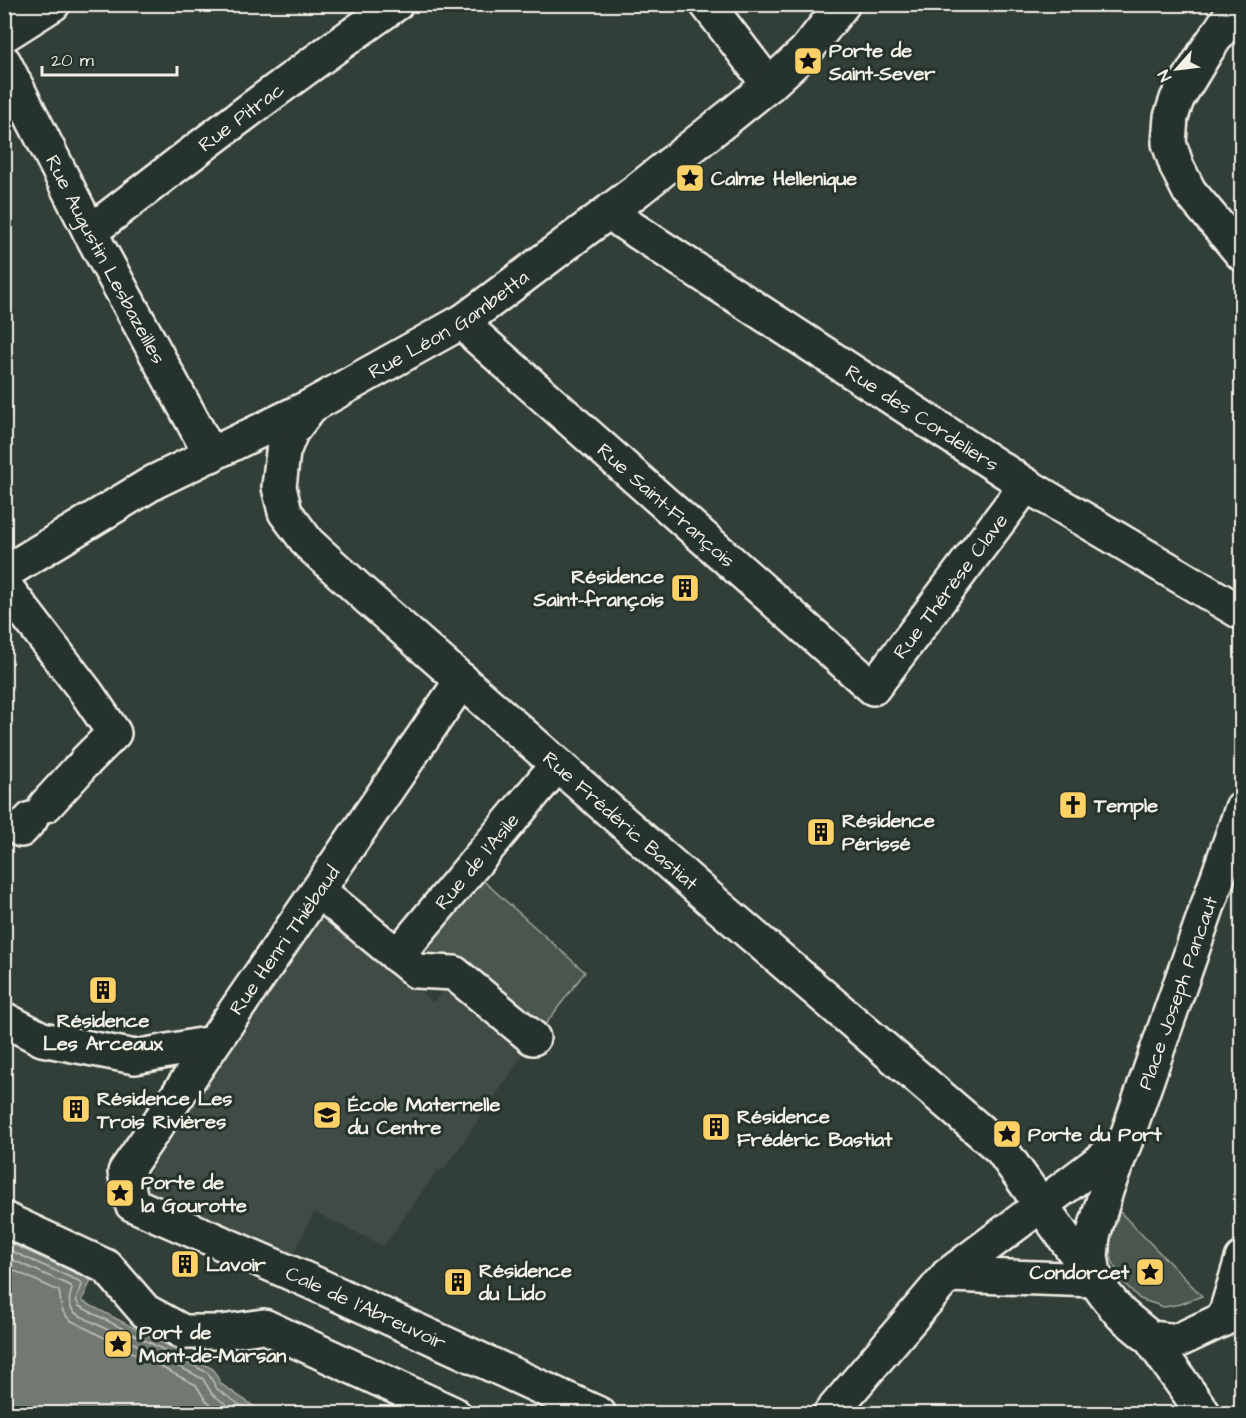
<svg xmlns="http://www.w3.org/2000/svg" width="1246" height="1418" viewBox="0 0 1246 1418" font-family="'Architects Daughter',sans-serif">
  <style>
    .built { fill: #404b44 }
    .green { fill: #4c564f; stroke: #a0a49c; stroke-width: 1.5 }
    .water { fill: #727972; stroke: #a6a9a1; stroke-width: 1.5 }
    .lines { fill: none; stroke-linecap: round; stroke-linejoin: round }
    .shore { stroke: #c0c1b9; stroke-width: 1.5 }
    .pedestrian-casing { stroke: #f4f1e8; stroke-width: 38 }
    .minor-casing { stroke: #f4f1e8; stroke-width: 38 }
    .tertiary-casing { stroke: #f4f1e8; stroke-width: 38 }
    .pedestrian { stroke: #26332d; stroke-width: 33 }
    .minor { stroke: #26332d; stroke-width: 33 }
    .tertiary { stroke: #26332d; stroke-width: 33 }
    .labels { text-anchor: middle; stroke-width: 6; stroke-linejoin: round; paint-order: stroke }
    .poi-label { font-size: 20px; font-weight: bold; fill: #f4f1e8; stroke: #26332d; text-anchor: start }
    .street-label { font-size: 20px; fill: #f4f1e8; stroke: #26332d }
  </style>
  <rect width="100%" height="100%" fill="#323e38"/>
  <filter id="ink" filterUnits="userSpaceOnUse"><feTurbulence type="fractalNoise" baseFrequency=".0167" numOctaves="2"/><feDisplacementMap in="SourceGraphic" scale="12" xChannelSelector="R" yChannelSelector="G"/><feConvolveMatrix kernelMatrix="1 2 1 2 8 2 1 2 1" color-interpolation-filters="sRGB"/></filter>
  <g filter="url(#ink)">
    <path class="built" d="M 326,920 L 433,1002 L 452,981 L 528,1046 L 505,1082 L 445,1168 L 436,1172 L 384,1246 L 314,1212 L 293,1255 L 146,1190 L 144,1182 L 224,1054 L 313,921 Z"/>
    <path class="green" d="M 478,876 L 585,972 L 541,1030 L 417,954 Z
      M 1117,1209 L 1202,1296 L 1181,1304 L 1164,1307 L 1140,1299 L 1120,1279 L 1112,1260 L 1108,1241 Z"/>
    <path class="water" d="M 5,1241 L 91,1280 L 82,1301 L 213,1369 L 221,1384 L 264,1413 L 5,1413 Z"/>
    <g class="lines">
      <path class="shore" d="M 4,1248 L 81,1282 L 82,1285 L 76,1300 L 79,1306 L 208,1373 L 217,1389 L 253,1414
        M 4,1256 L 71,1286 L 72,1289 C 69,1298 67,1305 75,1313 L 203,1379 L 212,1394 L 240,1414
        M 4,1266 L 59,1291 C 62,1303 58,1309 70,1320 L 196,1385 L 206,1401 L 224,1414"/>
      <g class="pedestrian-casing">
        <g id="pedestrian">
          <path d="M 707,4 L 769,85"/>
          <path id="s1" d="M 4,62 L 90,232 L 211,455"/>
          <path id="s2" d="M 90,232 C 190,154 291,77 396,4"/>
          <path id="s3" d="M 465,320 L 476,336 L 873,688 L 1026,485"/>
          <path d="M 4,585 L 86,692 L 114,733 L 86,761"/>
          <path d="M 46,805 L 78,770"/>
          <path d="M 21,830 L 31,819"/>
          <path id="s4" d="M 397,956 L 557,765"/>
          <path d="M 4,1219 L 107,1267 L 145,1311 L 183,1332 L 222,1332 L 264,1326 L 454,1414"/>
        </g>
      </g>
      <g class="minor-casing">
        <g id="minor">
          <path d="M 1238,4 L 1205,53 L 1177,99 L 1171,117 L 1169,143 L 1177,167 L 1189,191 L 1242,254"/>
          <path d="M 4,35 L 53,4"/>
          <path id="s5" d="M 462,680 L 125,1172 L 132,1204 L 309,1281 L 599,1414"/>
          <path d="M 319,891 L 416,971 L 454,973 L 533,1038"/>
          <path d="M 4,1019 L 42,1039 L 135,1057 L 212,1043"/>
        </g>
      </g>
      <g class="tertiary-casing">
        <g id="tertiary">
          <path id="s6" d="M 610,212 L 624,223 L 1026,485 L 1242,613"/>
          <path id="s7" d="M 311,406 L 291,432 L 283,452 L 279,487 L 285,512 L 308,543 L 369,599 L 716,904 L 1001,1149 L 1107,1297 L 1121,1314 L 1150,1338 L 1204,1414"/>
          <path id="s8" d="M 4,573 L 154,482 L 311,406 L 465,320 L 639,189 L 769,85 L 805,52 L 843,4"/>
          <path d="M 948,1275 L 1095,1280"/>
          <path d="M 1095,1280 L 1091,1256 L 1093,1236 L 1107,1188 L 1125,1142"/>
          <path d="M 1150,1338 L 1177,1341 L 1224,1319 L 1242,1259"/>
          <path id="s9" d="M 830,1414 L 948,1275 L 1125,1142 L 1242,808"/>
        </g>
      </g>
      <use href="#pedestrian" class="pedestrian"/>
      <use href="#minor" class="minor"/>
      <use href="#tertiary" class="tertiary"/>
    </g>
  </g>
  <defs>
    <g id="sight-square" transform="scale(1.5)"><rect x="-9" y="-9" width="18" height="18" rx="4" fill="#ffd166" stroke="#26332d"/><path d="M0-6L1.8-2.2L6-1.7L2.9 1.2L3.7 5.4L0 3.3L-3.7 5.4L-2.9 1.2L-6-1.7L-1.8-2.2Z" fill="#111"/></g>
    <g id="building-square" transform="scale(1.5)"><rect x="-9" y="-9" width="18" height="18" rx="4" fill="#ffd166" stroke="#26332d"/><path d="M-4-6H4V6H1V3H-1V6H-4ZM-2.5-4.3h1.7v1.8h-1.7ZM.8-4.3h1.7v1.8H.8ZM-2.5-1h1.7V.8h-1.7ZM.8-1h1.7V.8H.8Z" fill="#111"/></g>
    <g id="church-square" transform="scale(1.5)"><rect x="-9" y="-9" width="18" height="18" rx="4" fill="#ffd166" stroke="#26332d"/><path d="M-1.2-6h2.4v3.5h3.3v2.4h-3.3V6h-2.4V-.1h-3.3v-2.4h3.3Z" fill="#111"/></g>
    <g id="school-square" transform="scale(1.5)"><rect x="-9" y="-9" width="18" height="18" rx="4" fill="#ffd166" stroke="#26332d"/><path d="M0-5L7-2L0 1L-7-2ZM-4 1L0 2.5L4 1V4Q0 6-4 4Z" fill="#111"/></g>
  </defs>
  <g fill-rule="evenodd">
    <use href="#sight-square" x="808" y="61"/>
    <use href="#sight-square" x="690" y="178"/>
    <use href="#building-square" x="685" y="588"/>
    <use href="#church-square" x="1073" y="805"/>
    <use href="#building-square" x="821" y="832"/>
    <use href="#building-square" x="103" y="990"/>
    <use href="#building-square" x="76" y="1109"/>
    <use href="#school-square" x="327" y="1115"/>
    <use href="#building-square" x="716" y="1127"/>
    <use href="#sight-square" x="1007" y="1134"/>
    <use href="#sight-square" x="120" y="1193"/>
    <use href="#building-square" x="185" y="1264"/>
    <use href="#sight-square" x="1150" y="1272"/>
    <use href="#building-square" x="458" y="1282"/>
    <use href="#sight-square" x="118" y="1344"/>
  </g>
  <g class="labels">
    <g class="poi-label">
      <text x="829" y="57">Porte de<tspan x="829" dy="23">Saint-Sever</tspan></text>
      <text x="711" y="185">Calme Hellenique</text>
      <text x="664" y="583" text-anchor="end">Résidence<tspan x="664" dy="23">Saint-françois</tspan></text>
      <text x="1094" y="812">Temple</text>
      <text x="842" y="827">Résidence<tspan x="842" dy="23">Périssé</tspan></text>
      <text x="103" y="1027" text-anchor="middle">Résidence<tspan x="103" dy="23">Les Arceaux</tspan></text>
      <text x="97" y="1105">Résidence Les<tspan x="97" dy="23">Trois Rivières</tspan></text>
      <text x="348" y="1111">École Maternelle<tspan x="348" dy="23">du Centre</tspan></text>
      <text x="737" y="1123">Résidence<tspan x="737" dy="23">Frédéric Bastiat</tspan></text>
      <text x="1028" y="1141">Porte du Port</text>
      <text x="141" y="1189">Porte de<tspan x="141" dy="23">la Gourotte</tspan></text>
      <text x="206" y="1271">Lavoir</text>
      <text x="479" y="1277">Résidence<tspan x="479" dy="23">du Lido</tspan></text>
      <text x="1129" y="1279" text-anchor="end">Condorcet</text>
      <text x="139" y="1339">Port de<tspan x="139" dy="23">Mont-de-Marsan</tspan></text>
    </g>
    <g class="street-label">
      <text dy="7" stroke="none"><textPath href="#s2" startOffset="190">Rue Pitrac</textPath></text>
      <text dy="7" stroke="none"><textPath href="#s1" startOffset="222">Rue Augustin Lesbazeilles</textPath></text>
      <text dy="7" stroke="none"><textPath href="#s8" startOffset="510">Rue Léon Gambetta</textPath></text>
      <text dy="7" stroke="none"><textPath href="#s6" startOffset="374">Rue des Cordeliers</textPath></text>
      <text dy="7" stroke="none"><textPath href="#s3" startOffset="274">Rue Saint-François</textPath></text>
      <text dy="7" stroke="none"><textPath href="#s3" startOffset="678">Rue Thérèse Clave</textPath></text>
      <text dy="7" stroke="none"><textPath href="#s7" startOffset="572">Rue Frédéric Bastiat</textPath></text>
      <text dy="7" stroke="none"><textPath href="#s4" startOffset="124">Rue de l'Asile</textPath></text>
      <text transform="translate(284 940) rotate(-55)" y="7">Rue Henri Thiébaud</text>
      <text dy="7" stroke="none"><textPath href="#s9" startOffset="562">Place Joseph Pancaut</textPath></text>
      <text dy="7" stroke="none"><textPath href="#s5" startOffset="885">Cale de l'Abreuvoir</textPath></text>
    </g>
  </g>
  <rect width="1246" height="1418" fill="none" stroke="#26332d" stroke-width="24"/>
  <rect x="12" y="12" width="1222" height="1394" fill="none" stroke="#f4f1e8" stroke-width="2" filter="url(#ink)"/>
  <g transform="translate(1177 69) rotate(242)" stroke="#26332d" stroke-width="4.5" paint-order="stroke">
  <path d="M0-4.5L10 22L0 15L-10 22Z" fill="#f4f1e8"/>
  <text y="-9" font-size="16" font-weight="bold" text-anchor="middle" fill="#f4f1e8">N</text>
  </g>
  <path d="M42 66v9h135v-9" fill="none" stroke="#f4f1e8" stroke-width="3"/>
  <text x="51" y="66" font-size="18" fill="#f4f1e8" stroke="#26332d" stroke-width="4.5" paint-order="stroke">20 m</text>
</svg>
